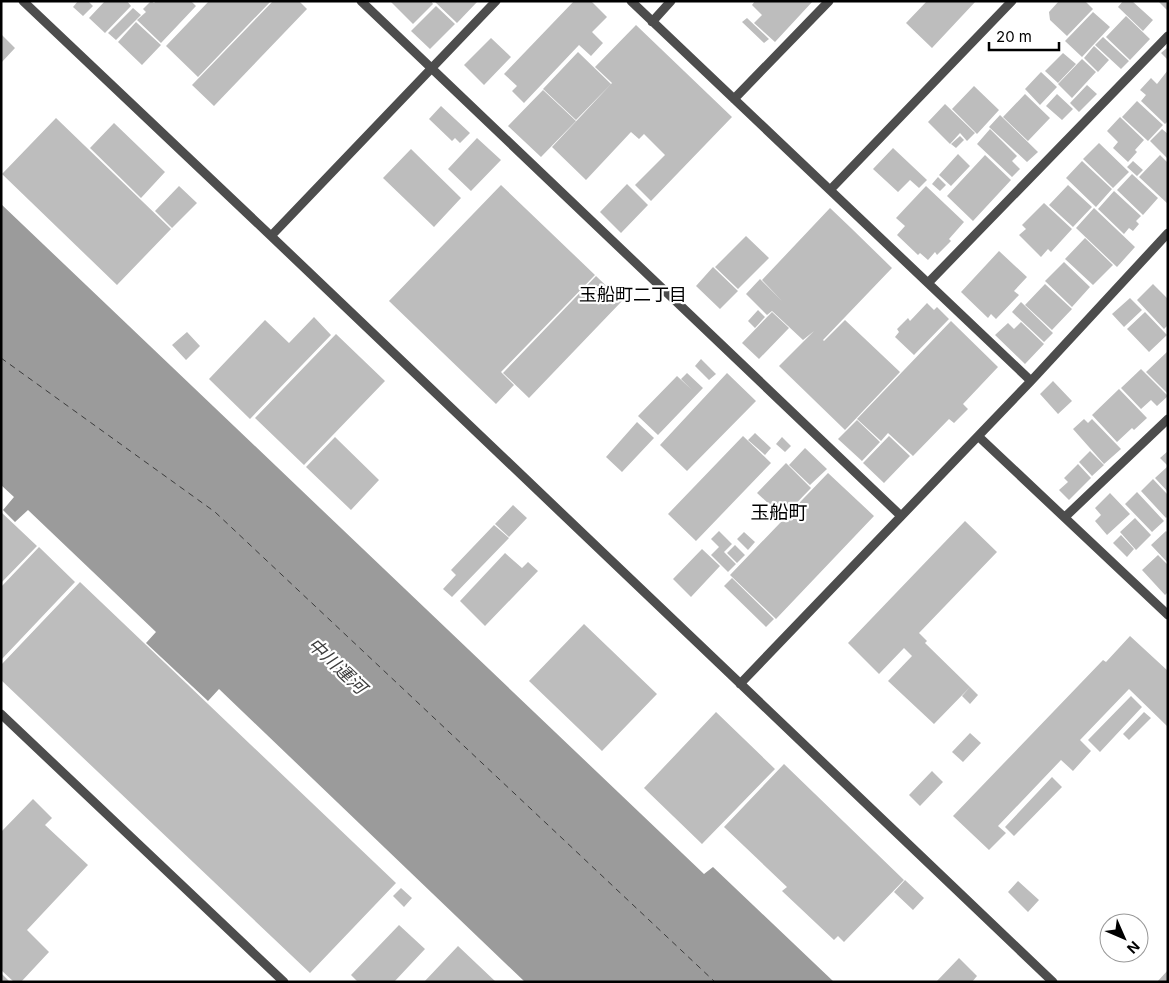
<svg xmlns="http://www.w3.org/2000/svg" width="1169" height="983" viewBox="0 0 1169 983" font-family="Inter,'Noto Sans JP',sans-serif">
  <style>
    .water { fill: #9b9b9b }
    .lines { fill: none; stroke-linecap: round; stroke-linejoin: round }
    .ferry { stroke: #3c3c3c; stroke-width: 1; stroke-dasharray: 6 5; stroke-linecap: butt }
    .building { fill: #bdbdbd }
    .minor { stroke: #4d4d4d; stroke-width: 9 }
    .labels { text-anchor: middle; stroke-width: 4.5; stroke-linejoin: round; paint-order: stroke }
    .neighbourhood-label { font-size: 18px; fill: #000; stroke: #fff }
    .water-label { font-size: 18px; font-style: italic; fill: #3c3c3c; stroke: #fff }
    .quarter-label { font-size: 19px; fill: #000; stroke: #fff }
  </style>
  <rect width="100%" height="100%" fill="#fff"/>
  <path class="water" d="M 1,204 L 704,874 L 713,867 L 834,982 L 525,982 L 219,689 L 208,701 L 146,643 L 156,632 L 28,510 L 15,522 L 3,510 L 14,497 L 1,485 Z"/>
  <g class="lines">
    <path class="ferry" d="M 1,358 L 215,512 L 715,982"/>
  </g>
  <path class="building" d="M 78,1 L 88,1 L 93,6 L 83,16 L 73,7 Z
    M 105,1 L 127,1 L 131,6 L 105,33 L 89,18 Z
    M 151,1 L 154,3 L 156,1 L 191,1 L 196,6 L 161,43 L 137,20 L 146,12 L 143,9 Z
    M 209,1 L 271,1 L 198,77 L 166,46 Z
    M 273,1 L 299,1 L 307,9 L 214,106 L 192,85 Z
    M 390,1 L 431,1 L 433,4 L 413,24 Z
    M 434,1 L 478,1 L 457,23 Z
    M 574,1 L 591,1 L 607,17 L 592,32 L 603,43 L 591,56 L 579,45 L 524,103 L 512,91 L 517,86 L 504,74 Z
    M 755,1 L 813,1 L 775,42 L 754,23 L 762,15 L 752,5 Z
    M 927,1 L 976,1 L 932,48 L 906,23 Z
    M 1059,1 L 1085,1 L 1093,9 L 1067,36 L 1050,20 L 1049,12 Z
    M 1123,1 L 1132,1 L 1153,20 L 1143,31 L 1118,7 Z
    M 1158,1 L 1168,1 L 1168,11 Z
    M 436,6 L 455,24 L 430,49 L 411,31 Z
    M 133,8 L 141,15 L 116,40 L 108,33 Z
    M 1093,12 L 1110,27 L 1082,57 L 1065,41 Z
    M 1126,16 L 1150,39 L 1130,60 L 1106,37 Z
    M 747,18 L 769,39 L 764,43 L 742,22 Z
    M 136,22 L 161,45 L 142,65 L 118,42 Z
    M 636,25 L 732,117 L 651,201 L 635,185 L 665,155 L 644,134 L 639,139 L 631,132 L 586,180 L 552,147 L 612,83 L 595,67 Z
    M 1,34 L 15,48 L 1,63 Z
    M 1103,37 L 1129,61 L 1121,69 L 1095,45 Z
    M 491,38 L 511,57 L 484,85 L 464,65 Z
    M 1094,46 L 1109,60 L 1098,72 L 1084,58 Z
    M 1168,47 L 1168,60 L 1161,53 Z
    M 578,52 L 611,84 L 576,120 L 543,89 Z
    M 1063,53 L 1076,64 L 1058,83 L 1045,71 Z
    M 1082,59 L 1096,72 L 1072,98 L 1058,84 Z
    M 1168,70 L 1168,121 L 1165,124 L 1141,101 L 1146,95 L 1140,90 L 1151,78 L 1157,84 Z
    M 1041,72 L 1057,87 L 1040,105 L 1025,89 Z
    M 1087,85 L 1097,94 L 1079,112 L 1070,103 Z
    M 974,86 L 999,110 L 977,134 L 952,109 Z
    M 543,90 L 576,121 L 541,157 L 508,126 Z
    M 1025,94 L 1050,118 L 1028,141 L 1003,117 Z
    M 1057,94 L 1073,109 L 1062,120 L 1046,106 Z
    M 1137,101 L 1163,125 L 1148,141 L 1122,117 Z
    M 945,104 L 975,133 L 967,141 L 960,133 L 950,144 L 928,122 Z
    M 441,106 L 470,133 L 460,143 L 455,138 L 452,141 L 429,119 Z
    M 1000,115 L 1038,152 L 1027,162 L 989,127 Z
    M 1120,117 L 1144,140 L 1135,150 L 1137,152 L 1128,162 L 1113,148 L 1118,142 L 1107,131 Z
    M 56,118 L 171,229 L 117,285 L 2,174 Z
    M 114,123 L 165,172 L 141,198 L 90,148 Z
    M 990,129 L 1017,156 L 1012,161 L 1020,169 L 1012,177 L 977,144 Z
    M 1162,129 L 1168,134 L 1168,159 L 1150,141 Z
    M 960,136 L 964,140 L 956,148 L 951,144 Z
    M 477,138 L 501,160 L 471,191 L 448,169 Z
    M 1099,143 L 1129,172 L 1113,188 L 1083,159 Z
    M 893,148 L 927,180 L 919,188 L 910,180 L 898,192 L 873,169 Z
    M 411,149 L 461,198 L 434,227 L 383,178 Z
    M 958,154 L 970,166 L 951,186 L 939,175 Z
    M 985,155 L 1011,180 L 973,221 L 947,196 Z
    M 1160,155 L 1168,163 L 1168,204 L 1139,177 Z
    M 1082,161 L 1112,189 L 1096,207 L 1066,178 Z
    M 1133,161 L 1143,170 L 1137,176 L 1127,167 Z
    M 1132,174 L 1158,198 L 1143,215 L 1117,190 Z
    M 938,177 L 946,185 L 940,191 L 932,184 Z
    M 627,184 L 648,205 L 621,233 L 600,212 Z
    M 501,185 L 595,275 L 501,372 L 514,385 L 496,404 L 389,301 Z
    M 1068,185 L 1092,207 L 1073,227 L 1049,205 Z
    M 179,186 L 197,203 L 172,228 L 155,211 Z
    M 926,186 L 964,222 L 949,239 L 951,241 L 937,255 L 935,252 L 928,260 L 920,253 L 918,255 L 897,235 L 905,226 L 896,218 Z
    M 1114,191 L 1141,216 L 1136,221 L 1139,224 L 1133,231 L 1129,228 L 1124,234 L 1098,209 Z
    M 1044,203 L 1072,229 L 1051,252 L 1048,249 L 1041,257 L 1019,235 L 1026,229 L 1022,225 Z
    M 830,208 L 851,228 L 842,237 L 851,228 L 892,268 L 823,340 L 824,341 L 845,320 L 900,372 L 845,430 L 779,366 L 814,331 L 803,340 L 772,311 L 767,315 L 746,294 L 760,279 L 782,301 L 762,280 Z
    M 1094,208 L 1135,247 L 1117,267 L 1076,228 Z
    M 746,236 L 769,258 L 738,289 L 715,267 Z
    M 1085,238 L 1113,265 L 1093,285 L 1065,259 Z
    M 999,251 L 1027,277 L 1014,291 L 1019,295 L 996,319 L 991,314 L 988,318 L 961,292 Z
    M 1064,262 L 1090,287 L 1072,307 L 1045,281 Z
    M 713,267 L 738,291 L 720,309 L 696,286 Z
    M 596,276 L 622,301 L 529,398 L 503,373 Z
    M 1045,284 L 1072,309 L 1052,330 L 1025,305 Z
    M 1153,284 L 1168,299 L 1168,325 L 1164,329 L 1137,300 Z
    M 1130,298 L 1142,310 L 1124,327 L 1112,314 Z
    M 1021,302 L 1053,333 L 1044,342 L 1012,312 Z
    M 927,303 L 934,310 L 937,307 L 949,319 L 914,355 L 895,337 L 899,332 L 897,329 L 908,318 L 910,321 Z
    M 758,310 L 765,317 L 755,328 L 748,321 Z
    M 772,312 L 789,328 L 759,359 L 742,343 Z
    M 1145,312 L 1167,335 L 1149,352 L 1127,329 Z
    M 314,317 L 331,335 L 250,419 L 209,379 L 265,320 L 289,343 Z
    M 951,321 L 998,367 L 963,404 L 968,409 L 954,423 L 949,419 L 913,456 L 888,433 L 881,441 L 857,419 Z
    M 1021,322 L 1044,344 L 1025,364 L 995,335 L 1008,323 L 1014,329 Z
    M 187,332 L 200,346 L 186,360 L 172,345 Z
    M 336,334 L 385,381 L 304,465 L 255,418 Z
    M 1168,351 L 1168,394 L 1146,372 Z
    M 701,359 L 716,374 L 709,380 L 695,366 Z
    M 1141,369 L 1168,396 L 1157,406 L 1151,400 L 1141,409 L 1121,388 Z
    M 687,373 L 703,388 L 658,435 L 638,416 L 677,376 L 692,390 L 681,379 Z
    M 727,373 L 756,401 L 687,471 L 660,445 Z
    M 1053,381 L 1072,401 L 1058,414 L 1040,394 Z
    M 1119,389 L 1147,418 L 1134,430 L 1132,428 L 1117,442 L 1092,415 Z
    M 1084,419 L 1088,423 L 1092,419 L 1121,449 L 1104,464 L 1073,429 Z
    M 857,420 L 880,442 L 862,461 L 838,439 Z
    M 637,422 L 654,438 L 622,472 L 606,457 Z
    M 755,433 L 771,448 L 765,455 L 748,440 Z
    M 743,436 L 771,463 L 696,541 L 668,514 Z
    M 889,436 L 910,456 L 884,483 L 863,463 Z
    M 335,437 L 379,480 L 351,510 L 306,467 Z
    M 782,437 L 791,446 L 785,452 L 776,444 Z
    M 805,448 L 827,469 L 810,485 L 789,465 Z
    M 1090,451 L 1104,465 L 1092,476 L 1079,462 Z
    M 1168,451 L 1168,466 L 1160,458 Z
    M 786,463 L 811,488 L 783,517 L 757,493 Z
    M 1078,464 L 1091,478 L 1069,500 L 1059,490 L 1068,482 L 1064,478 Z
    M 1167,467 L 1168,468 L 1168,492 L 1155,478 Z
    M 828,473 L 874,516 L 776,619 L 730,575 Z
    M 1153,479 L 1168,495 L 1168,516 L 1166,518 L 1141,491 Z
    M 1137,492 L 1164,521 L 1152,532 L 1125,504 Z
    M 1110,493 L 1130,514 L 1107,535 L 1095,521 L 1101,515 L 1095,508 Z
    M 513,505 L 527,518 L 509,537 L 495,524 Z
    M 1,512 L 37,546 L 1,583 Z
    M 1135,518 L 1151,535 L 1136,550 L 1120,532 Z
    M 965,521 L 997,552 L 919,633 L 927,641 L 925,643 L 970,687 L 934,724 L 888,681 L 912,656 L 904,648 L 879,674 L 848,643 Z
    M 494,525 L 509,538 L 452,597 L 443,589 L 456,575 L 451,570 Z
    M 719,531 L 732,544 L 724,552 L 736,564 L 728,572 L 711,555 L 719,547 L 711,539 Z
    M 1166,531 L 1168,533 L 1168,563 L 1151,545 Z
    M 744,532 L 755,542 L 748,550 L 737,539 Z
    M 1121,535 L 1134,549 L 1127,557 L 1113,543 Z
    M 735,545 L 745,555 L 737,563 L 727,553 Z
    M 39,547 L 75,582 L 1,660 L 1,587 Z
    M 702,549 L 720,566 L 691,597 L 673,579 Z
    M 505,553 L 522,568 L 528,562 L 538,571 L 485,626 L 460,601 Z
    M 1158,555 L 1168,565 L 1168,592 L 1165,595 L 1142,570 Z
    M 732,578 L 774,619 L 766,627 L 724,586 Z
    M 80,582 L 396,883 L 310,973 L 1,680 L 1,665 Z
    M 584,624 L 657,694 L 602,751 L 529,681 Z
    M 1130,636 L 1168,671 L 1168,727 L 1129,689 L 1080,740 L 1091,751 L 1073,771 L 1061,760 L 998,826 L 1006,833 L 989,850 L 953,816 L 1103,660 L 1106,662 Z
    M 970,687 L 978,695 L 970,704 L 962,696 Z
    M 1131,696 L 1142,707 L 1100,752 L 1088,740 Z
    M 716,712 L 775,769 L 702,844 L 644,788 Z
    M 1144,712 L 1151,718 L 1129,740 L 1123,734 Z
    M 970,733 L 981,743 L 963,762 L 952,752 Z
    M 784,764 L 904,880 L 844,942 L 838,936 L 834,940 L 782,891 L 787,887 L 724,827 Z
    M 932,771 L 943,782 L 920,806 L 909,795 Z
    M 1052,777 L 1062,787 L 1014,836 L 1005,827 Z
    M 33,799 L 52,818 L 45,825 L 88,865 L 27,930 L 49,952 L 21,982 L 14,982 L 1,970 L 1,832 Z
    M 905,880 L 924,898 L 913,910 L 894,892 Z
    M 1018,881 L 1039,900 L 1028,912 L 1008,892 Z
    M 401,888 L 412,898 L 404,907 L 393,896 Z
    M 399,925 L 425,949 L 394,982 L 358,982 L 351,975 Z
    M 458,946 L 496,982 L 424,982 Z
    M 959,958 L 977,976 L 972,982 L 936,982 Z
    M 1168,970 L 1168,982 L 1157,982 Z
    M 1,973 L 10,982 L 1,982 Z"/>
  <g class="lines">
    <path class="minor" d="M 23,1 L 271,236 L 1053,982
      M 361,1 L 901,516
      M 631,1 L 1031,381
      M 652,22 L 671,1
      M 734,99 L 829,1
      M 830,190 L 1012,1
      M 271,236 L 496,1
      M 928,283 L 1168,36
      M 978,436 L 1168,615
      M 1065,517 L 1168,419
      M 740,684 L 1031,381 L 1168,233
      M 1,714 L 284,982"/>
  </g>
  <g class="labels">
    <g class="neighbourhood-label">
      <text x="633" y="301">玉船町二丁目</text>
    </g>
    <g class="water-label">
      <text transform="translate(337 666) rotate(43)" y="6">中川運河</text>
    </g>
    <g class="quarter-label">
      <text x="779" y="519">玉船町</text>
    </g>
  </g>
  <rect width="1169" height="983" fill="none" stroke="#000000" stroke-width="5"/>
  <g transform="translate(1124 938) rotate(135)"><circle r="24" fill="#ffffff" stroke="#999999"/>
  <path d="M0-4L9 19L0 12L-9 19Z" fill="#000000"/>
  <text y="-8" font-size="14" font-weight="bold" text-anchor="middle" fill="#000000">N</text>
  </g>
  <path d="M989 42v8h70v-8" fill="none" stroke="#000000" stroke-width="2.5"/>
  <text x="996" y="42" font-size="15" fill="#000000" stroke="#ffffff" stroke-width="4" paint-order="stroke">20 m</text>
</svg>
